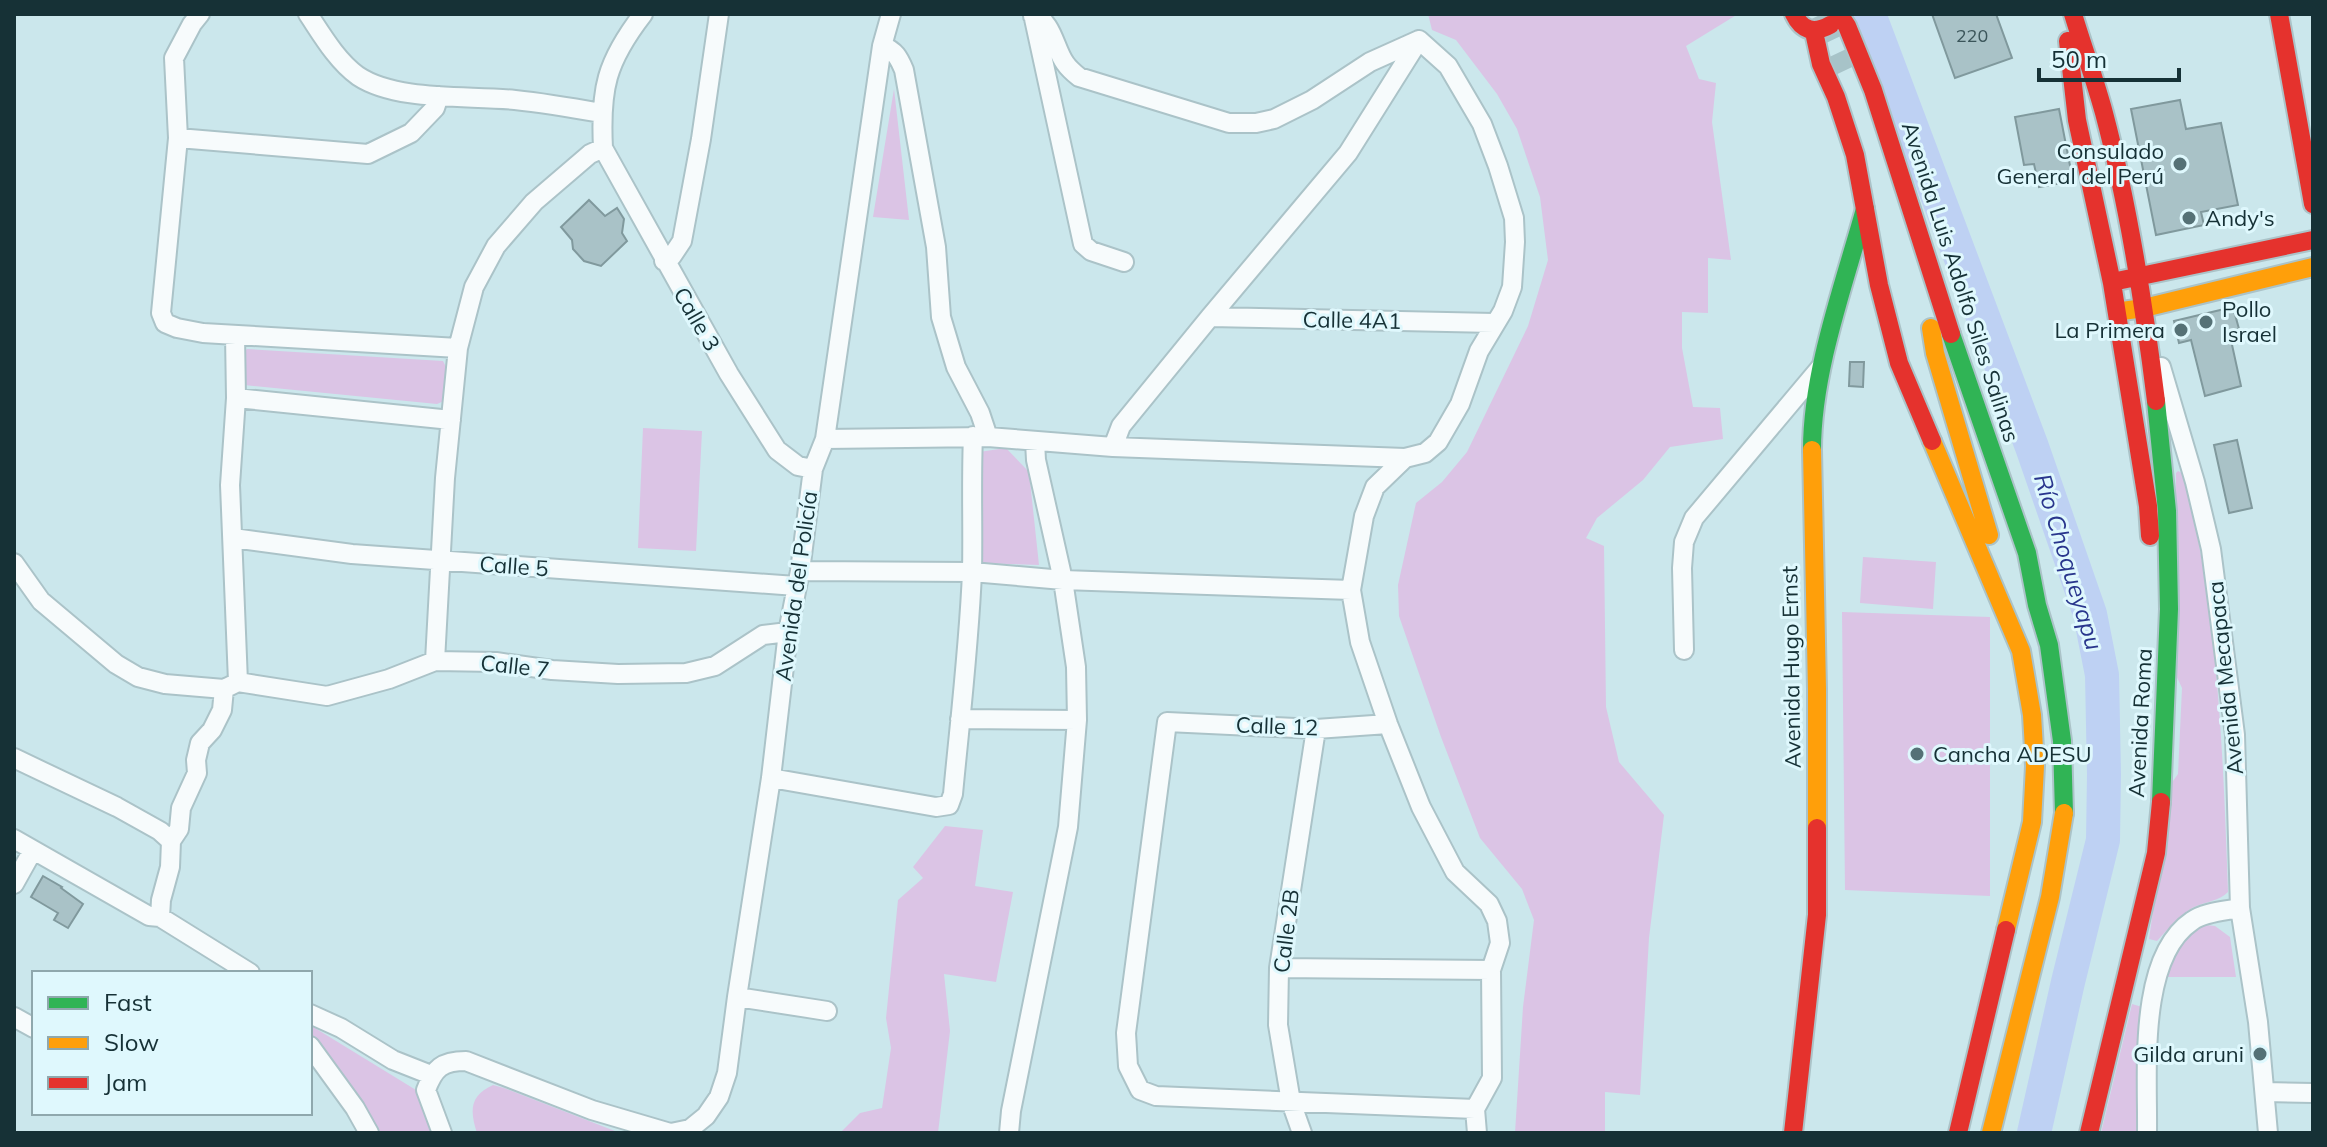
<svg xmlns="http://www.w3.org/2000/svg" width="2327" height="1147" viewBox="0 0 2327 1147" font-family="Mulish,sans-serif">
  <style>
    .green { fill: #dbc4e5 }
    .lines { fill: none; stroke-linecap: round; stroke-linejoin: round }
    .river { stroke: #bed1f3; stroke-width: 34 }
    .building { fill: #a9c2c7; stroke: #80999d; stroke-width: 2 }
    .primary-tunnel { stroke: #a7c3c8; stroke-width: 28; stroke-dasharray: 28 14; stroke-linecap: butt }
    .street-casing { stroke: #abc3c8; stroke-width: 22 }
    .fast-casing { stroke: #abc3c8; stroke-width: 22 }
    .slow-casing { stroke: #abc3c8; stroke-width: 22 }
    .jam-casing { stroke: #abc3c8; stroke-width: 22 }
    .street { stroke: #f7fbfc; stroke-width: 18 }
    .fast { stroke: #30b455; stroke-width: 18 }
    .slow { stroke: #ff9f0a; stroke-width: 18 }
    .jam { stroke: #e5322d; stroke-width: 18 }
    .poi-dot { fill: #557176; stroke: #dff8fd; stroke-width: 3 }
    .labels { text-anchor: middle; stroke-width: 6; stroke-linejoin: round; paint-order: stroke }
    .number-label { font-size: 18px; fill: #3b555a }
    .poi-label { font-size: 22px; fill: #163136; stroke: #dff8fd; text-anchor: end }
    .street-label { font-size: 22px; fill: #163136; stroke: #dff8fd }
    .water-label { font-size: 24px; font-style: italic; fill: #29368d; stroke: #dff8fd }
  </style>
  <rect width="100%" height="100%" fill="#cbe7ec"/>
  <path class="green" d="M 1428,14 L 1738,14 L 1686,46 L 1699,79 L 1716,83 L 1712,122 L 1731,260 L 1708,258 L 1708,313 L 1682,312 L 1682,348 L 1693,407 L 1720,408 L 1723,439 L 1670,447 L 1643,480 L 1597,518 L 1586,538 L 1604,546 L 1606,707 L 1619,762 L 1664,815 L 1649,938 L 1640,1095 L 1605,1092 L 1605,1133 L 1515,1133 L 1523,1007 L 1534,920 L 1522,889 L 1480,838 L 1441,737 L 1399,616 L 1398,585 L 1416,503 L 1442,482 L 1467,452 L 1528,326 L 1548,260 L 1540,197 L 1517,129 L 1497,94 L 1456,40 L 1432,30 Z
    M 894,89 L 909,220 L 873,217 Z
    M 247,349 L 443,361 L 447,369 L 444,401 L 437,404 L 244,385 L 240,357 Z
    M 643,428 L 702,431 L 696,551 L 638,548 Z
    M 1006,448 L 1029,472 L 1039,565 L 977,563 L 979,452 Z
    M 2178,471 L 2184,474 C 2218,610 2223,752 2228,892 C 2220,901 2203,902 2192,908 C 2178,917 2168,929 2157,941 L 2149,939 L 2171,784 L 2178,774 L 2182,688 L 2175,673 L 2176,473 Z
    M 1863,557 L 1936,562 L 1933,609 L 1860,603 Z
    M 1842,612 L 1990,617 L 1990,896 L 1845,890 Z
    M 945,826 L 983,830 L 975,886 L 1013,892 L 996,982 L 944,974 L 950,1031 L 938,1133 L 840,1133 L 860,1113 L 882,1108 L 891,1048 L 886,1018 L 898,900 L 923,878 L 913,867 Z
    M 2206,925 L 2215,926 L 2230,937 L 2236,977 L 2166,977 C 2174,954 2183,936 2206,925 Z
    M 2132,1004 L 2142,1007 L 2140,1133 L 2101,1133 Z
    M 310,1025 L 416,1090 L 432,1133 L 381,1133 C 372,1120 364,1107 355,1095 C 342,1077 310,1047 310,1025 Z
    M 493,1085 L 504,1088 L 620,1133 L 477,1133 C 470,1111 469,1096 493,1085 Z"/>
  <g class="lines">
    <path class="river" d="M 1869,14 L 2032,447 L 2090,614 L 2102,675 L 2104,774 L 2103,840 L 2068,982 L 2034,1133"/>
  </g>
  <path class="building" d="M 1932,14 L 1996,14 L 2012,58 L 1955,78 Z
    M 2180,100 L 2186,129 L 2221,123 L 2238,205 L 2201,212 L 2204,225 L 2156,235 L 2131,109 Z
    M 2059,109 L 2073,181 L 2039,187 L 2034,164 L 2024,165 L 2015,117 Z
    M 589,200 L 605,216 L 617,208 L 624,219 L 622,233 L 627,241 L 601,266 L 584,261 L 573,249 L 572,240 L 561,227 Z
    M 2233,307 L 2239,329 L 2229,331 L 2241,386 L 2205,396 L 2191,340 L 2179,343 L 2174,321 Z
    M 1850,362 L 1864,362 L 1863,387 L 1849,386 Z
    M 2237,440 L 2252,508 L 2229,513 L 2214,445 Z
    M 43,876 L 62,887 L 61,888 L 83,904 L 68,928 L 54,920 L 58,913 L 31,897 Z"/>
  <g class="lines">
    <path class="primary-tunnel" d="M 1822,14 L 1848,69"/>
    <g class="street-casing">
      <path id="street" d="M 200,14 L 192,24 L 174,58 L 178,138 L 161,313 L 165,323 L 177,328 L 203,333 L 458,348
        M 308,14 C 322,35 337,61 358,76 C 397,102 469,95 515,100 C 544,103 573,108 601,113
        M 643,14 C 606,62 600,89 603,148 L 729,374 L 777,450 L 798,466 L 813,469
        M 1033,14 L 1083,244 L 1091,251 L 1124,262
        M 1033,16 C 1052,19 1055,50 1065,63 C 1069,69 1074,73 1079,77 L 1229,123 L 1256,123 L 1274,119 L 1312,100 L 1370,62 L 1419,40
        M 1419,40 L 1448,66 L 1482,124 L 1498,166 L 1514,218 L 1515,242 L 1512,287 L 1503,311 L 1479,351 L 1460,404 L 1438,442 L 1425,453 L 1405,458 L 1375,487 L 1364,516 L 1351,590 L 1360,642 L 1388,724 L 1421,807 L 1455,872 L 1489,904 L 1497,921 L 1500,943 L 1491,970 L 1492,1078 L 1475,1109 L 1477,1133
        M 882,46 C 895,50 899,58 904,70 L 936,247 L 941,317 L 956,367 L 980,413 L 988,437
        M 178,138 L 368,154 L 411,133 L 435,108 L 439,96
        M 664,261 L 672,256 L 682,241 L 701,139 L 719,14
        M 1210,317 L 1494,323
        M 235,335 L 236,398 L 230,485 L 238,682
        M 2161,367 L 2195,482 L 2211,549 L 2235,735 L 2240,908 L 2258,1022 L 2268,1133
        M 236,398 L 451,420
        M 825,439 L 988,437 L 1113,447 L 1405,458
        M 1113,447 L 1121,426 L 1210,317 L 1348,153 L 1419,40
        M 233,538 L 352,554 L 796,586
        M 14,563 L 41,601 L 116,664 L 138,677 L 165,684 L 224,689 L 238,682
        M 800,571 L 972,572 L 1063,580 L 1351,590
        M 1684,650 L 1682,568 L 1684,542 L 1694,518 L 1820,368
        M 435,661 L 445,478 L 458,348 L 474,287 L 496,246 L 534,202 L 590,154 L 603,148
        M 238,682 L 327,696 L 389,679 L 435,661 L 496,662 L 552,670 L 618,674 L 686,673 L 715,666 L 763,635 L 788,632
        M 960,719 L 1077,720
        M 1388,724 L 1316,729 L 1167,722 L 1126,1033 L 1128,1066 L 1140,1090 L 1156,1096 L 1475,1109
        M 14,758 L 117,807 L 160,831 L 171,841
        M 771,778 L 936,807 L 949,805 L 953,794 C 960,720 969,646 972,572 C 973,527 971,482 973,436
        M 14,839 L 149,916 L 160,917 L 250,973
        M 14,884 L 33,850
        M 160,917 L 161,900 L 170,867 L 171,841 L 179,829 L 181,808 L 197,773 L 196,760 L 200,743 L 212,730 L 222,710 L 224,689
        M 1279,968 L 1491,970
        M 737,997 L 827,1011
        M 310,1014 L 341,1028 L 393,1060 L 431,1075
        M 14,1017 L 34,1028
        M 310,1046 L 355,1108 L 369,1133
        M 2265,1092 L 2313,1093
        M 442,1133 L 426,1090 C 434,1068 442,1061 466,1061 L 592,1110 L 670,1133
        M 671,1133 L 690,1129 L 706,1116 L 719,1097 L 727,1073 L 737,997 L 771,778 L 788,632 L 800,571 L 813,469 L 825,439 L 882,46 L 891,14
        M 1009,1133 L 1011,1111 L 1068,827 L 1077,720 L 1076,667 L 1063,580 L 1036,460 L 1035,442
        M 1302,1133 L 1291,1102 L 1278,1025 L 1279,968 L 1316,729
        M 2147,1133 C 2148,1074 2137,958 2192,921 C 2204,912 2225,911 2240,908"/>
    </g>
    <g class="fast-casing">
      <path id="fast" d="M 1951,334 L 2027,553 L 2037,605 L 2049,645 L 2062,741 L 2064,813
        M 2156,401 L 2167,511 L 2169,609 L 2161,802
        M 1812,450 C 1812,371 1844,285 1865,209"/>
    </g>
    <g class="slow-casing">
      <path id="slow" d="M 2122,311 L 2144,308 L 2313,267
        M 1931,328 L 1935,353 L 1989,535
        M 1932,441 L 2021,651 L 2032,715 L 2035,766 L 2032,822 L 2006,930
        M 1812,450 L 1817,689 L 1817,828
        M 1991,1133 L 2050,897 L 2064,813"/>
    </g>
    <g class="jam-casing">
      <path id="jam" d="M 1794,14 C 1802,31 1814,34 1830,25
        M 1839,14 L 1847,26 L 1873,90 L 1951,334
        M 2073,14 C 2083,47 2095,80 2104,113 C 2129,207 2144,304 2156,401
        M 2279,14 L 2313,204
        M 1814,32 L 1821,64 L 1836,97 L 1855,155 L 1879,285 L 1899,363 L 1932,441
        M 2068,41 L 2077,120 L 2112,283 L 2148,506 L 2150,536
        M 2117,281 L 2313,240
        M 1793,1133 L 1817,915 L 1817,828
        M 1958,1133 L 2006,930
        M 2089,1133 L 2156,853 L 2161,802"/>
    </g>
    <use href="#street" class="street"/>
    <use href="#fast" class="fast"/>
    <use href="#slow" class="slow"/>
    <use href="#jam" class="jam"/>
  </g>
  <g class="poi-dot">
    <circle cx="2180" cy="164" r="8"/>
    <circle cx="2189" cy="218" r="8"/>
    <circle cx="2206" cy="322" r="8"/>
    <circle cx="2181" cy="330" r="8"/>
    <circle cx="1917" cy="754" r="8"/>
    <circle cx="2260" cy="1054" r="8"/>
  </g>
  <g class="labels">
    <g class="number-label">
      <text x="1972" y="42">220</text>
    </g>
    <g class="poi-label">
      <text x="2164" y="159">Consulado<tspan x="2164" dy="25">General del Perú</tspan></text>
      <text x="2205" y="226" text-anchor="start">Andy's</text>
      <text x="2222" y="317" text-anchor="start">Pollo<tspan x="2222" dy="25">Israel</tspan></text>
      <text x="2165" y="338">La Primera</text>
      <text x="1933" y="762" text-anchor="start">Cancha ADESU</text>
      <text x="2244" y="1062">Gilda aruni</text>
    </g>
    <g class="street-label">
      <text transform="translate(1961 282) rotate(72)" y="8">Avenida Luis Adolfo Siles Salinas</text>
      <text transform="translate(697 319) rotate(60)" y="8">Calle 3</text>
      <text transform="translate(1352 320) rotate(1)" y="8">Calle 4A1</text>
      <text transform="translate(514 566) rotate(4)" y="8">Calle 5</text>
      <text transform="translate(796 586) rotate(-82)" y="8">Avenida del Policía</text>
      <text transform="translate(515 666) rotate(6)" y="8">Calle 7</text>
      <text transform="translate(1791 667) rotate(-91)" y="8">Avenida Hugo Ernst</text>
      <text transform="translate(2225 678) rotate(-96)" y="8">Avenida Mecapaca</text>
      <text transform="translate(2140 723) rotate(-87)" y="8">Avenida Roma</text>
      <text transform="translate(1277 726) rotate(2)" y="8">Calle 12</text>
      <text transform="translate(1286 931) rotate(-83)" y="8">Calle 2B</text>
    </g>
    <g class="water-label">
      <text transform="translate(2068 562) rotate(73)" y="8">Río Choqueyapu</text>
    </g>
  </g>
  <rect width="2327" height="1147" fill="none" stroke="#163136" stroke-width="32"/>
  <rect x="32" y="971" width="280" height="144" fill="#dff8fd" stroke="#8fa8ad" stroke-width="2"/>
  <rect x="48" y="997" width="40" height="12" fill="#30b455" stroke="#8fa8ad" stroke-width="2"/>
  <text x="104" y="1011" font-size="24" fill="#163136">Fast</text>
  <rect x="48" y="1037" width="40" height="12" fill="#ff9f0a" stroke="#8fa8ad" stroke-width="2"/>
  <text x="104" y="1051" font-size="24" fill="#163136">Slow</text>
  <rect x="48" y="1077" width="40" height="12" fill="#e5322d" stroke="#8fa8ad" stroke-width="2"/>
  <text x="104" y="1091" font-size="24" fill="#163136">Jam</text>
  <path d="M2039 68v12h140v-12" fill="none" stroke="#163136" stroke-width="4"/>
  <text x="2051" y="68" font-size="24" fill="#163136" stroke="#dff8fd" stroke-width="6" paint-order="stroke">50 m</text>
</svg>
